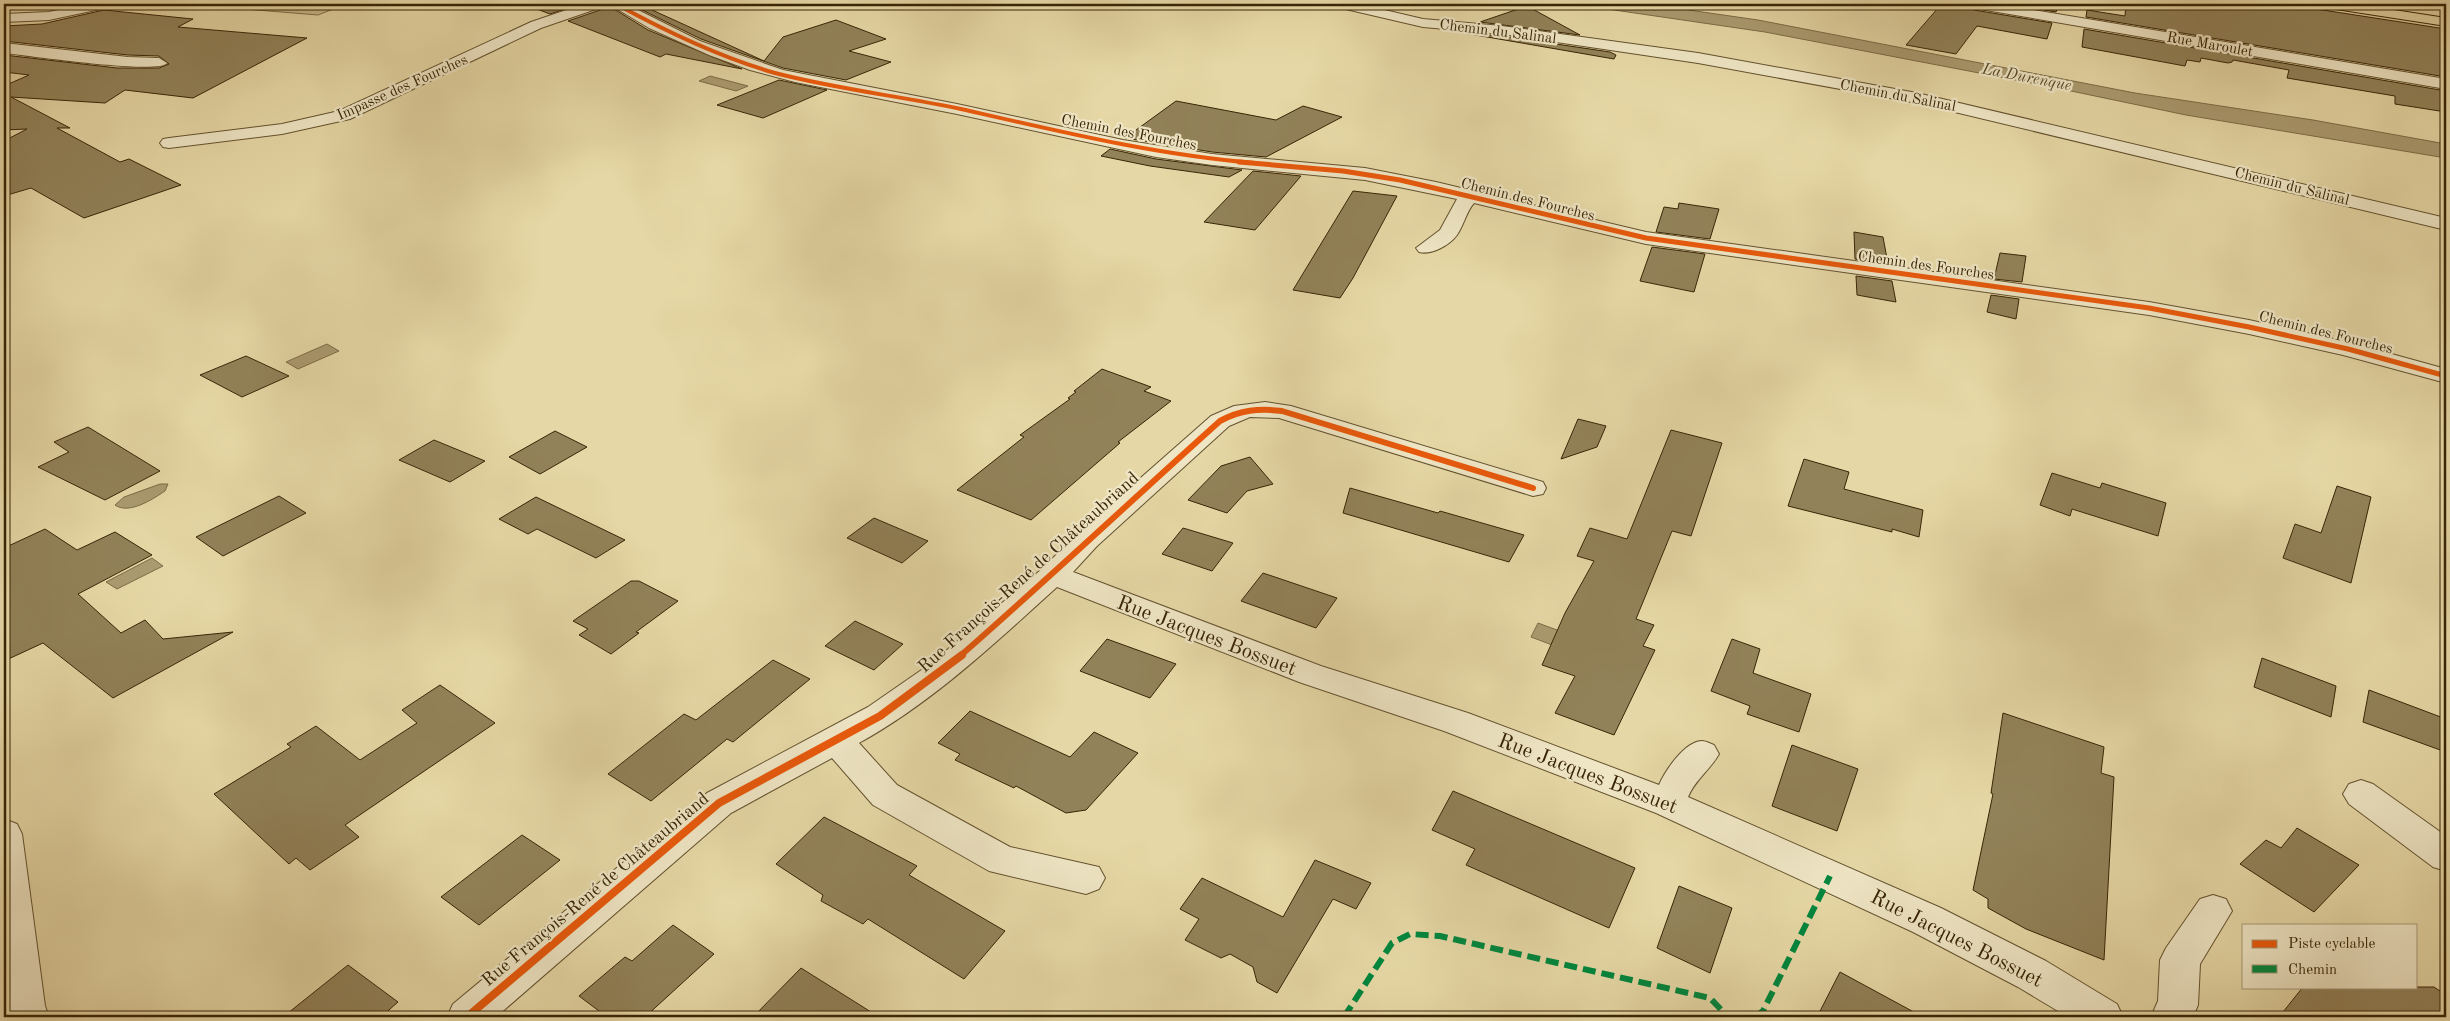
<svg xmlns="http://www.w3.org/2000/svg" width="2450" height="1021" viewBox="0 0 2450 1021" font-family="'Old Standard TT',serif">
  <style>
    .green { fill: #c8ba8b; stroke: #807048 }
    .water { fill: #ab9b70; stroke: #7d6c46 }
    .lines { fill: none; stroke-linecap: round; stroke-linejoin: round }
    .shore { stroke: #72603b; stroke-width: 1 }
    .building { fill: #928259; stroke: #382506 }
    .minor-casing { stroke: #64522e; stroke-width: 2 }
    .major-casing { stroke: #382506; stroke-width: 2 }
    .minor { fill: #efe6c5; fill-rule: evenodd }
    .major { fill: #e6d8a6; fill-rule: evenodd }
    .quiet { stroke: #00873e; stroke-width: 6; stroke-dasharray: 13 6; stroke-linecap: butt }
    .cycleway-far3-casing { stroke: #efe6c5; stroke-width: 5.5 }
    .cycleway-far2-casing { stroke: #efe6c5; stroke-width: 8 }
    .cycleway-far1-casing { stroke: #efe6c5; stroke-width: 9 }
    .cycleway-casing { stroke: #efe6c5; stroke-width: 11 }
    .cycleway-far3 { stroke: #e8590c; stroke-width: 4 }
    .cycleway-far2 { stroke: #e8590c; stroke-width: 5 }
    .cycleway-far1 { stroke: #e8590c; stroke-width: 6 }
    .cycleway { stroke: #e8590c; stroke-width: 8 }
    .labels { text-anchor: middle; stroke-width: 4.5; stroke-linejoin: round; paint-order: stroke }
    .far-street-label { font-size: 15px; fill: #382506; stroke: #efe6c5 }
    .far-water-label { font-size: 16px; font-style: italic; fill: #5a4826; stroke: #efe6c5 }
    .street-label { font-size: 18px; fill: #382506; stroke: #efe6c5 }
    .near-street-label { font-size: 21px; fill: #382506; stroke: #efe6c5 }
  </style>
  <rect width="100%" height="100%" fill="#e6d8a6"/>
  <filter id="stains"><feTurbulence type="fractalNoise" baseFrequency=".004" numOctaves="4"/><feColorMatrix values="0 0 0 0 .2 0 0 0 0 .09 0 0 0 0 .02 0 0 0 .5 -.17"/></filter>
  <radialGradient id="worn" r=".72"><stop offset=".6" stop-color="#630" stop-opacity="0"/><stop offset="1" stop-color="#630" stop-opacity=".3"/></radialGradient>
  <path class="green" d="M 244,4 L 346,4 L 318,15 L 232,8 Z"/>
  <path class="water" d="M 1573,4 L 1647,4 L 1758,20 L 2135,93 L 2313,120 L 2446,144 L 2446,158 L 2186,115 L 2047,86 L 1765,32 Z
    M 710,76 L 748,86 L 736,91 L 699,81 Z
    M 327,344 L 339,351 L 298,369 L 286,362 Z
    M 160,484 L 168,484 L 165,491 C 153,499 129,515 115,505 L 124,497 Z
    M 152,558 L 163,566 L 117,589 L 106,582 Z
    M 1538,623 L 1584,640 L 1576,654 L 1531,637 Z"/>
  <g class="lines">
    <path class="shore" d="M 1610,4 L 1655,10 L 1657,4"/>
  </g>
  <path class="building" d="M 530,4 L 579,4 L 550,14 L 529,6 Z
    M 606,4 L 648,30 L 742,69 L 666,54 L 660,57 L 568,21 L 603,9 Z
    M 630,4 L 639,4 L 764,61 L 783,37 L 836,20 L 886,39 L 849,51 L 891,62 L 846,80 L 783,68 L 701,39 Z
    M 1938,4 L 1965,4 L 1974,10 L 2052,23 L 2047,39 L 1977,26 L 1956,54 L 1906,45 L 1938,8 Z
    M 2008,4 L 2059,4 L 2056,12 Z
    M 2126,4 L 2284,4 L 2446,29 L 2446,77 L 2086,17 L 2087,10 L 2125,16 Z
    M 1527,6 L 1580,35 L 1480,22 Z
    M 104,10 L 193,19 L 178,27 L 307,38 L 193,98 L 125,90 L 105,103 L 11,97 L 70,128 L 57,128 L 120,162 L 129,159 L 181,185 L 84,218 L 31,188 L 4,196 L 4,141 L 27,129 L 4,130 L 4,86 L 29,75 L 4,72 L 4,55 L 117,68 L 159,68 L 169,64 L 159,56 L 128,55 L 4,41 L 4,26 L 42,24 Z
    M 2084,29 L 2446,91 L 2446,112 L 2395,104 L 2395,96 L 2287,78 L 2289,70 L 2233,60 L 2232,62 L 2228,63 L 2201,58 L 2200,62 L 2187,60 L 2185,66 L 2082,47 Z
    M 1464,33 L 1502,36 L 1610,52 L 1616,55 L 1614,59 Z
    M 779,80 L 827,90 L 763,118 L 717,105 Z
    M 1176,101 L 1276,120 L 1303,106 L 1342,117 L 1266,157 L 1212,152 L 1125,138 Z
    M 1110,149 L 1156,159 L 1242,170 L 1229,177 L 1150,166 L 1101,156 Z
    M 1253,171 L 1301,176 L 1255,230 L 1204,222 Z
    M 1353,191 L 1397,196 L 1353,278 L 1340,298 L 1293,290 Z
    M 1679,203 L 1719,209 L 1710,239 L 1656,232 L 1664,207 L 1678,209 Z
    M 1854,232 L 1883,237 L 1888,264 L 1855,259 Z
    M 1652,247 L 1705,254 L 1694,292 L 1640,281 Z
    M 2000,253 L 2026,256 L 2022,282 L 1994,279 Z
    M 1856,276 L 1892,281 L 1896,302 L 1857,295 Z
    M 1991,295 L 2019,299 L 2016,319 L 1987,312 Z
    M 246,356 L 289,376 L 242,397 L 200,375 Z
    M 1102,369 L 1151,387 L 1144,391 L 1171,401 L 1118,442 L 1120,443 L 1031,520 L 957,490 L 1024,437 L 1020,435 L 1070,399 L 1068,398 L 1076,392 L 1074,391 Z
    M 1578,419 L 1606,426 L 1597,447 L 1561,459 Z
    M 88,427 L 160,471 L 105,500 L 38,467 L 69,452 L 54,442 Z
    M 1671,430 L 1722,443 L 1691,536 L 1672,531 L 1636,619 L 1654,625 L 1643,646 L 1655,650 L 1614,735 L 1555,713 L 1575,676 L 1542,665 L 1565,613 L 1594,561 L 1577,556 L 1590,528 L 1627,539 Z
    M 555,431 L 587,447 L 540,474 L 509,457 Z
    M 434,440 L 485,461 L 450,482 L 399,460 Z
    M 1250,457 L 1273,484 L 1247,491 L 1227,513 L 1188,500 L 1221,466 Z
    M 1804,459 L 1849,472 L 1844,489 L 1923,510 L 1919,537 L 1892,529 L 1892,532 L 1788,506 Z
    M 2052,473 L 2100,488 L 2102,483 L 2166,503 L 2158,536 L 2072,509 L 2070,516 L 2040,505 Z
    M 2337,486 L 2371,497 L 2351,583 L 2283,558 L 2295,524 L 2321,533 Z
    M 1350,488 L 1438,513 L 1440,511 L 1524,535 L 1509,562 L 1343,513 Z
    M 279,496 L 306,513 L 223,556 L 196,537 Z
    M 536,497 L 625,540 L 596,558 L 537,529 L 528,534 L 499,519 Z
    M 874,518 L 928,541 L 902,563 L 847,538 Z
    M 1183,528 L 1233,543 L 1212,571 L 1162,554 Z
    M 45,529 L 77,550 L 115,532 L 152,555 L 78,594 L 121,633 L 145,620 L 163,639 L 233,632 L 113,698 L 43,643 L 4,661 L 4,548 Z
    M 1263,573 L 1337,598 L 1316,628 L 1241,601 Z
    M 631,581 L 639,581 L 678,601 L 636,632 L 639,633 L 611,654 L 579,635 L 588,629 L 573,621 Z
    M 855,621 L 903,644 L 874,670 L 825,646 Z
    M 1107,639 L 1176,664 L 1150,698 L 1080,671 Z
    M 1732,639 L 1760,649 L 1753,673 L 1811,694 L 1799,732 L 1747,714 L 1750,706 L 1711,691 Z
    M 2262,658 L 2336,686 L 2331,717 L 2254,687 Z
    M 773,660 L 810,679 L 733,742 L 727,739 L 651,801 L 608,774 L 684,714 L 696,720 Z
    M 440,685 L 495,723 L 345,825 L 359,837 L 310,870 L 296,858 L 289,864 L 214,794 L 291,747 L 287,744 L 316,726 L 360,760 L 417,723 L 402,710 Z
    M 2369,690 L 2446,719 L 2443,751 L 2363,722 Z
    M 970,711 L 1070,757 L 1094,732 L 1138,753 L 1086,810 L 1066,813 L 1016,786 L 1014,788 L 955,760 L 960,754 L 938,743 Z
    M 2003,713 L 2104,747 L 2101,773 L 2114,777 L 2104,960 L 2026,929 L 1988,908 L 1988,899 L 1973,890 L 1993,794 L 1991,793 Z
    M 1792,745 L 1858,769 L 1837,831 L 1772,806 Z
    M 1453,791 L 1635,868 L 1609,928 L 1466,865 L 1475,849 L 1432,830 Z
    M 824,817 L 917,866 L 909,875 L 1005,931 L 964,979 L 868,919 L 863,924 L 821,901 L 823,895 L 776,864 Z
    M 2297,828 L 2359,865 L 2314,912 L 2240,864 L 2266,840 L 2281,848 Z
    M 522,835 L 560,860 L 479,925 L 441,897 Z
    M 1315,860 L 1371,883 L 1356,909 L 1333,899 L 1277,993 L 1257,982 L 1253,967 L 1230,954 L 1221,958 L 1185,940 L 1199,919 L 1180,909 L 1202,878 L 1283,917 Z
    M 1679,886 L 1732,908 L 1710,973 L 1657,948 Z
    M 673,925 L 714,954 L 645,1017 L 607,1017 L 579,996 L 625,957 L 632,961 Z
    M 348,965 L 398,1002 L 381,1017 L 283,1017 Z
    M 801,968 L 879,1017 L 753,1017 Z
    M 1840,972 L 1923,1017 L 1817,1017 Z
    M 2303,987 L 2434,987 L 2446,995 L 2446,1017 L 2279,1017 Z"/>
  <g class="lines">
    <g class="minor-casing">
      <path id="minor" d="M 86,4 L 112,4 L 110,7 L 49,20 L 4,22 L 4,14 L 49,12 Z
        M 584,4 L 604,4 L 602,7 L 541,28 L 350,119 L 282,134 L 169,148 L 163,147 L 160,143 L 163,139 L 169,138 L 282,124 L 339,111 L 531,22 Z
        M 609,4 L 626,4 L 700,41 L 783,70 L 957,104 L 1123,140 L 1212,154 L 1365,168 L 1436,182 L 1646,232 L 2149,302 L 2249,320 L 2348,342 L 2446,369 L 2446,383 L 2343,355 L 2249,334 L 2149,315 L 1646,244 L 1474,203 C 1466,212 1464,225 1457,235 C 1449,246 1431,255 1419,252 L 1416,248 L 1440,230 L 1457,199 L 1365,180 L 1212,165 L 1156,157 L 957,114 L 795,82 L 750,70 L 709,55 L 649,28 Z
        M 1335,4 L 1359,4 L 1423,19 L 1502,26 L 1698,53 L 1917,93 L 2446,218 L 2446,230 L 1917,103 L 1698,63 L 1502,34 L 1423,27 L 1337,7 Z
        M 1967,4 L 1998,4 L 2446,79 L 2446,89 L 1974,8 Z
        M 4,43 L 128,57 L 159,58 L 167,63 C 159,75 25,55 4,53 Z
        M 1265,402 L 1291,406 L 1543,482 L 1546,488 L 1543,494 L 1533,496 L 1279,418 L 1250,417 L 1229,426 L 1097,546 L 1073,572 L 1321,666 L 1468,713 L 1659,785 C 1665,771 1685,741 1702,741 C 1706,741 1711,744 1714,745 L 1719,754 C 1710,770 1695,780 1688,797 L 1941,908 L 2046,961 L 2117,1004 L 2123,1017 L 2068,1017 L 2018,987 L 1913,932 L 1656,813 L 1444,731 L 1299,682 L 1057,587 C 994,644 933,702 859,743 L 897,785 L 1010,847 L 1099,867 L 1105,878 L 1099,889 L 1086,894 L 989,871 L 873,805 L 832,758 L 731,813 L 496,1017 L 447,1017 L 453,1004 L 707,793 L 868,707 L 933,662 L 1043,568 L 1077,534 L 1211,416 L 1234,406 Z
        M 2361,780 L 2373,784 L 2446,836 L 2446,871 L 2433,867 L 2349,804 L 2343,794 L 2349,784 Z
        M 4,819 L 17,824 L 22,834 L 45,1006 L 49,1017 L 9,1017 L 5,1006 Z
        M 2213,895 L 2226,899 L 2232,911 L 2200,964 L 2198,1005 L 2193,1017 L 2151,1017 L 2158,1001 L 2160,960 L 2166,948 L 2200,899 Z"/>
    </g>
    <g class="major-casing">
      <path id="major" d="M 2322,4 L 2355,4 L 2446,18 L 2446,26 L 2329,8 Z"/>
    </g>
    <use href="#minor" class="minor"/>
    <use href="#major" class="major"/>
    <path class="quiet" d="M 1344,1017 L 1392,943 L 1410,934 L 1440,936 L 1710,998 L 1728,1017
      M 1755,1017 L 1763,1011 L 1830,876"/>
    <g class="cycleway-far3-casing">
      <path id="cycleway-far3" d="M 616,4 C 667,32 719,57 775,73 C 836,89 899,96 961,109 C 1058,131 1155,155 1255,163"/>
    </g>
    <g class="cycleway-far2-casing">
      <path id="cycleway-far2" d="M 1239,162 L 1343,171 L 1400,180 L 1646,238 L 2149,308 L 2249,327 L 2348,349 L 2446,376"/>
    </g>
    <g class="cycleway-far1-casing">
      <path id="cycleway-far1" d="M 2444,375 L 2446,376
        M 960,656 C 1048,579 1133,499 1220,421 C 1240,410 1259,408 1282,411 L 1533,488"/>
    </g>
    <g class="cycleway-casing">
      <path id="cycleway" d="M 467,1017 L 719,803 L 880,716 L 962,655"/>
    </g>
    <use href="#cycleway-far3" class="cycleway-far3"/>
    <use href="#cycleway-far2" class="cycleway-far2"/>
    <use href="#cycleway-far1" class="cycleway-far1"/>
    <use href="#cycleway" class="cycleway"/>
  </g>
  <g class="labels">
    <g class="far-street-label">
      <text transform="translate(1498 31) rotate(7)" y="5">Chemin du Salinal</text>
      <text transform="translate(2210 44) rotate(10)" y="5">Rue Maroulet</text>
      <text transform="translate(402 87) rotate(-24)" y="5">Impasse des Fourches</text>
      <text transform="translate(1898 95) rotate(11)" y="5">Chemin du Salinal</text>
      <text transform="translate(1129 132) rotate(11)" y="5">Chemin des Fourches</text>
      <text transform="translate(2292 186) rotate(14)" y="5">Chemin du Salinal</text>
      <text transform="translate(1528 199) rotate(14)" y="5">Chemin des Fourches</text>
      <text transform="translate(1926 265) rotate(8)" y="5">Chemin des Fourches</text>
      <text transform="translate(2326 332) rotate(14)" y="5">Chemin des Fourches</text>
    </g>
    <g class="far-water-label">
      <text transform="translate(2027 76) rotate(11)" y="6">La Durenque</text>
    </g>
    <g class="street-label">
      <text transform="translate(1028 572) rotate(-42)" y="6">Rue François-René de Châteaubriand</text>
      <text transform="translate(595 889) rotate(-40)" y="6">Rue François-René de Châteaubriand</text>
    </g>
    <g class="near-street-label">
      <text transform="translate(1207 635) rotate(21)" y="7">Rue Jacques Bossuet</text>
      <text transform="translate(1588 773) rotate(21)" y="7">Rue Jacques Bossuet</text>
      <text transform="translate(1957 938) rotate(27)" y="7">Rue Jacques Bossuet</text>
    </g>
  </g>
  <rect width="2450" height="1021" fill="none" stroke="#e6d8a6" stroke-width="20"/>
  <rect x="5" y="5" width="2440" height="1011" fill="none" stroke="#382506" stroke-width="2.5"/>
  <rect x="10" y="10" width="2430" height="1001" fill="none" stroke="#382506"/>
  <rect x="2242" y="924" width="175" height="65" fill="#efe6c5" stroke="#a69979"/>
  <rect x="2252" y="940" width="25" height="8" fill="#e8590c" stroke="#a69979"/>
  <text x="2288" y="948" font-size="15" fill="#382506">Piste cyclable</text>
  <rect x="2252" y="965" width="25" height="8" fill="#00873e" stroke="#a69979"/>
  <text x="2288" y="974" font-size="15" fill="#382506">Chemin</text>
  <rect width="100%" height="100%" filter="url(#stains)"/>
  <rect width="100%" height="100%" fill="url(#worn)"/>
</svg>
